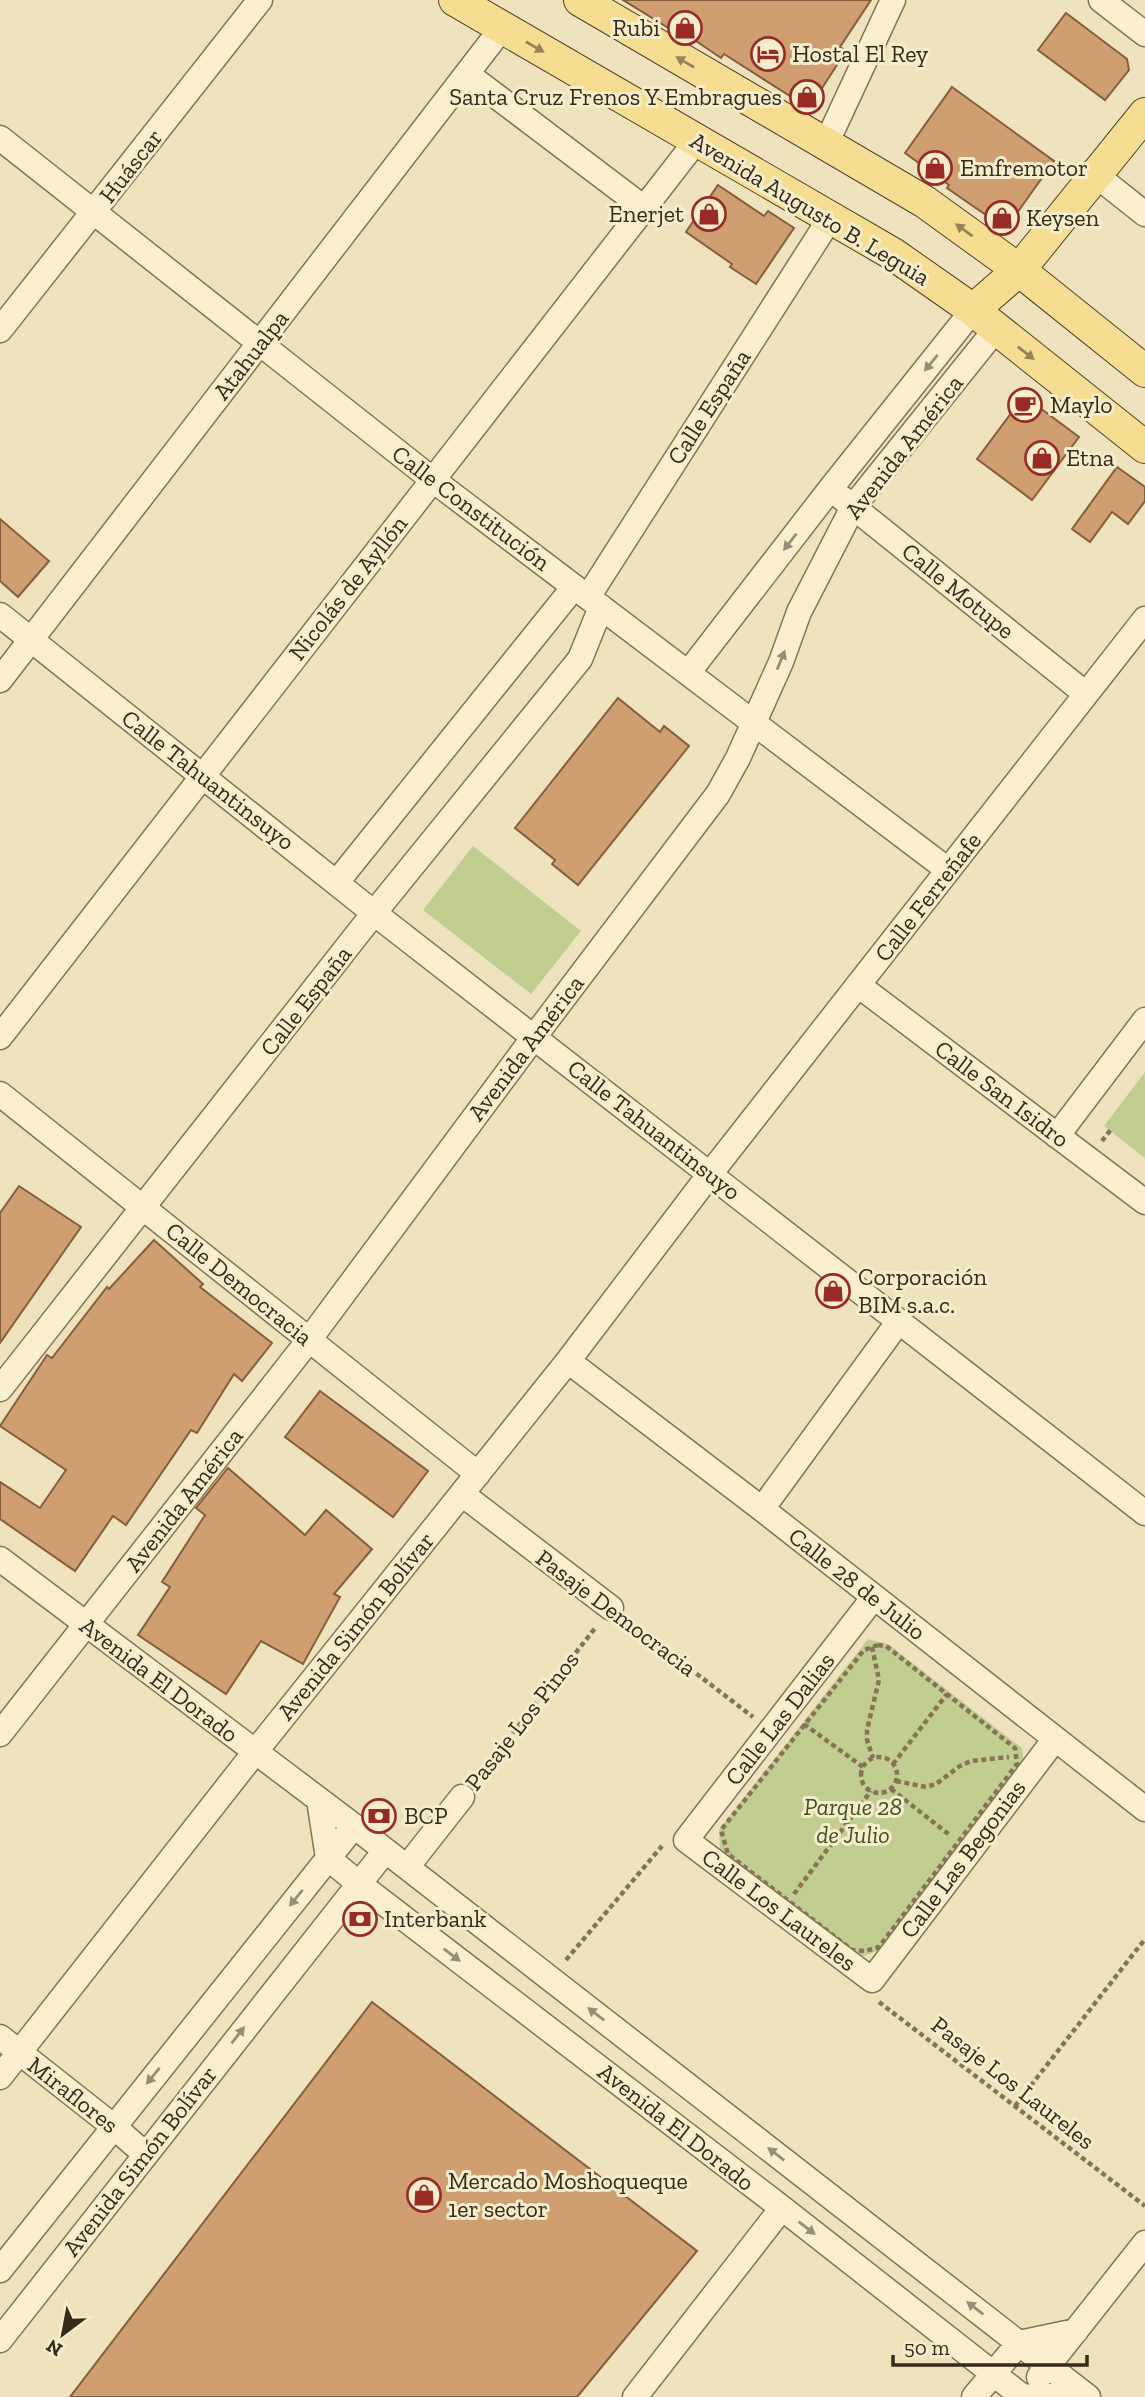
<svg xmlns="http://www.w3.org/2000/svg" width="1145" height="2397" viewBox="0 0 1145 2397" font-family="'Zilla Slab',serif">
  <style>
    .green { fill: #c2cd91 }
    .building { fill: #cf9f71; stroke: #875e3b; stroke-width: 2 }
    .lines { fill: none; stroke-linecap: round; stroke-linejoin: round }
    .minor-casing { stroke: #877356; stroke-width: 27 }
    .major-casing { stroke: #54412b; stroke-width: 34 }
    .path { stroke: #877356; stroke-width: 4.5; stroke-dasharray: 5 3.5; stroke-linecap: butt }
    .minor { stroke: #faf0d0; stroke-width: 24 }
    .major { stroke: #f5dd92; stroke-width: 32 }
    .oneway { fill: #968456 }
    .oneway2 { fill: #988d76 }
    .labels { text-anchor: middle; stroke-width: 6; stroke-linejoin: round; paint-order: stroke }
    .poi-label { font-size: 24px; fill: #362a1b; stroke: #f6edcd; text-anchor: start }
    .street-label { font-size: 24px; fill: #362a1b; stroke: #f6edcd }
    .park-label { font-size: 24px; font-style: italic; fill: #435321; stroke: #f6edcd }
  </style>
  <rect width="100%" height="100%" fill="#efe3bd"/>
  <path class="green" d="M 473,846 L 581,931 L 531,994 L 423,910 Z
    M 1145,1072 L 1145,1158 L 1104,1126 Z
    M 868,1639 L 888,1644 L 1022,1748 L 1024,1763 L 880,1950 L 864,1956 L 848,1954 L 725,1858 L 720,1850 L 719,1830 Z"/>
  <path class="building" d="M 623,0 L 871,0 L 840,47 L 846,51 L 813,102 L 804,105 L 724,54 L 721,58 L 690,37 L 688,40 Z
    M 1066,13 L 1127,59 L 1129,70 L 1105,100 L 1038,50 Z
    M 952,87 L 1054,161 L 1012,220 L 996,222 L 947,188 L 949,185 L 905,153 Z
    M 718,185 L 764,216 L 768,211 L 794,228 L 756,284 L 730,267 L 732,264 L 686,232 Z
    M 1024,396 L 1079,437 L 1032,500 L 977,459 Z
    M 1117,467 L 1145,487 L 1145,501 L 1128,524 L 1112,512 L 1090,542 L 1072,529 Z
    M 0,519 L 49,561 L 18,597 L 0,581 Z
    M 618,698 L 660,732 L 664,726 L 689,746 L 578,885 L 552,864 L 555,860 L 515,828 Z
    M 19,1186 L 81,1227 L 0,1343 L 0,1213 Z
    M 154,1240 L 203,1284 L 200,1287 L 272,1343 L 242,1381 L 234,1374 L 197,1433 L 191,1430 L 126,1525 L 113,1516 L 75,1571 L 0,1519 L 0,1482 L 40,1508 L 66,1470 L 0,1426 L 47,1355 L 52,1358 L 107,1287 L 109,1289 Z
    M 320,1391 L 428,1471 L 393,1517 L 285,1437 Z
    M 228,1468 L 305,1535 L 326,1510 L 372,1549 L 334,1594 L 340,1597 L 303,1664 L 261,1641 L 226,1694 L 138,1635 L 170,1587 L 162,1582 L 205,1515 L 196,1508 Z
    M 372,2002 L 697,2251 L 577,2397 L 70,2397 Z"/>
  <g class="lines">
    <g class="minor-casing">
      <path id="minor" d="M 1101,0 L 1145,34
        M 467,74 L 644,208
        M 0,138 L 433,480 L 948,870
        M 826,144 L 893,0
        M 1097,176 L 1145,214
        M 0,330 L 260,0
        M 842,498 L 1086,694
        M 588,597 L 831,217
        M 0,615 L 374,913 L 1145,1513
        M 688,673 L 831,488 L 973,310
        M 0,680 L 502,28
        M 337,882 L 574,587
        M 858,985 L 1145,1202
        M 0,1037 L 697,140
        M 0,1094 L 478,1474
        M 1057,1136 L 1145,1020
        M 568,1361 L 762,1509 L 1145,1809
        M 0,1389 L 374,913 L 580,659 L 601,607
        M 462,1494 L 611,1608
        M 762,1509 L 899,1321
        M 0,1559 L 354,1826 L 1088,2397
        M 874,1597 L 686,1840 L 872,1980 L 1055,1739
        M 0,1734 L 309,1340 L 534,1037 L 718,794 L 738,758 L 781,662 L 799,612 L 853,507 L 996,329
        M 319,1800 L 328,1858 L 358,1883 L 782,2208 L 1023,2397 L 1082,2393
        M 407,1867 L 462,1797
        M 0,2037 L 113,2126 L 145,2154
        M 0,2077 L 255,1752 L 568,1361 L 710,1174 L 1145,619
        M 0,2270 L 354,1826
        M 0,2340 L 385,1851
        M 1039,2377 L 1145,2243
        M 635,2397 L 782,2208
        M 974,2397 L 1019,2343 L 1076,2331"/>
    </g>
    <g class="major-casing">
      <path id="major" d="M 455,0 L 893,254 L 973,310 L 1145,447
        M 580,0 L 925,202 L 1019,270 L 1145,371
        M 973,310 L 1019,270 L 1145,114"/>
    </g>
    <path class="path" d="M 1102,1141 L 1112,1128
      M 629,1622 L 753,1717
      M 878,1645 L 886,1646 L 1015,1748 L 1017,1764 L 879,1947 L 865,1951 L 852,1950 L 728,1854 L 721,1830 L 864,1650 Z
      M 872,1647 L 879,1680 L 867,1730 L 867,1740 L 873,1758
      M 804,1724 L 863,1767
      M861 1775a18 18 0 1 1 36 0a18 18 0 1 1-36 0Z
      M 893,1764 L 947,1694
      M 476,1780 L 596,1627
      M 896,1781 L 926,1787 L 936,1784 L 960,1766 L 971,1761 L 1009,1757
      M 891,1789 L 951,1836
      M 794,1894 L 871,1791
      M 566,1960 L 662,1846
      M 879,2002 L 1145,2206
      M 1015,2106 L 1145,1939"/>
    <use href="#minor" class="minor"/>
    <use href="#major" class="major"/>
  </g>
  <defs><path id="oneway-solid" d="M-6-.8H1V-3.2L6.5 0L1 3.2V.8H-6Z" transform="scale(1.75)"/></defs>
  <g class="oneway">
    <use href="#oneway-solid" transform="translate(535 47) rotate(30)"/>
    <use href="#oneway-solid" transform="translate(685 62) rotate(-150)"/>
    <use href="#oneway-solid" transform="translate(964 230) rotate(-144)"/>
    <use href="#oneway-solid" transform="translate(1026 353) rotate(38)"/>
  </g>
  <g class="oneway2">
    <use href="#oneway-solid" transform="translate(931 363) rotate(129)"/>
    <use href="#oneway-solid" transform="translate(790 542) rotate(128)"/>
    <use href="#oneway-solid" transform="translate(781 660) rotate(-68)"/>
    <use href="#oneway-solid" transform="translate(296 1898) rotate(129)"/>
    <use href="#oneway-solid" transform="translate(452 1955) rotate(37)"/>
    <use href="#oneway-solid" transform="translate(596 2014) rotate(-142)"/>
    <use href="#oneway-solid" transform="translate(238 2035) rotate(-52)"/>
    <use href="#oneway-solid" transform="translate(153 2076) rotate(129)"/>
    <use href="#oneway-solid" transform="translate(776 2154) rotate(-142)"/>
    <use href="#oneway-solid" transform="translate(807 2228) rotate(38)"/>
    <use href="#oneway-solid" transform="translate(975 2308) rotate(-142)"/>
  </g>
  <defs>
    <g id="shop-ring" transform="scale(1.75)"><circle r="9.5" fill="#f6edcd" stroke="#982b24" stroke-width="1.5"/><path d="M-5-2.5h2.3a2.7 3.5 0 0 1 5.4 0H5L5.5 6h-11ZM-1.5-2.5h3a1.5 2.3 0 0 0-3 0Z" fill="#982b24"/></g>
    <g id="hotel-ring" transform="scale(1.75)"><circle r="9.5" fill="#f6edcd" stroke="#982b24" stroke-width="1.5"/><path d="M-6-4.5h1.5V1H6V5H4.5V3h-9V5H-6ZM-4 0a1.8 1.8 0 1 1 3.6 0ZM.5 0V-2.5h3Q6-2.5 6 0Z" fill="#982b24"/></g>
    <g id="cafe-ring" transform="scale(1.75)"><circle r="9.5" fill="#f6edcd" stroke="#982b24" stroke-width="1.5"/><path d="M-5.5-4.5H6V0H3Q3 3.5 0 3.5H-2.5Q-5.5 3.5-5.5 0ZM3-3.2v2h1.7v-2ZM-6 4.5H4V6H-6Z" fill="#982b24"/></g>
    <g id="bank-ring" transform="scale(1.75)"><circle r="9.5" fill="#f6edcd" stroke="#982b24" stroke-width="1.5"/><path d="M-6-4H6V4H-6ZM0-2.3a2.3 2.3 0 1 0 0 4.6a2.3 2.3 0 1 0 0-4.6Z" fill="#982b24"/></g>
  </defs>
  <g fill-rule="evenodd">
    <use href="#shop-ring" x="685" y="28"/>
    <use href="#hotel-ring" x="768" y="54"/>
    <use href="#shop-ring" x="807" y="97"/>
    <use href="#shop-ring" x="935" y="168"/>
    <use href="#shop-ring" x="709" y="214"/>
    <use href="#shop-ring" x="1002" y="218"/>
    <use href="#cafe-ring" x="1025" y="405"/>
    <use href="#shop-ring" x="1042" y="458"/>
    <use href="#shop-ring" x="833" y="1291"/>
    <use href="#bank-ring" x="379" y="1816"/>
    <use href="#bank-ring" x="360" y="1919"/>
    <use href="#shop-ring" x="424" y="2195"/>
  </g>
  <g class="labels">
    <g class="poi-label">
      <text x="660" y="36" text-anchor="end">Rubi</text>
      <text x="792" y="62">Hostal El Rey</text>
      <text x="782" y="105" text-anchor="end">Santa Cruz Frenos Y Embragues</text>
      <text x="960" y="176">Emfremotor</text>
      <text x="684" y="222" text-anchor="end">Enerjet</text>
      <text x="1026" y="226">Keysen</text>
      <text x="1050" y="413">Maylo</text>
      <text x="1066" y="466">Etna</text>
      <text x="858" y="1285">Corporación<tspan x="858" dy="28">BIM s.a.c.</tspan></text>
      <text x="404" y="1824">BCP</text>
      <text x="384" y="1927">Interbank</text>
      <text x="448" y="2189">Mercado Moshoqueque<tspan x="448" dy="28">1er sector</tspan></text>
    </g>
    <g class="street-label">
      <text transform="translate(131 166) rotate(-52)" y="8">Huáscar</text>
      <text transform="translate(810 209) rotate(31)" y="8">Avenida Augusto B. Leguia</text>
      <text transform="translate(251 355) rotate(-52)" y="8">Atahualpa</text>
      <text transform="translate(709 407) rotate(-57)" y="8">Calle España</text>
      <text transform="translate(904 447) rotate(-52)" y="8">Avenida América</text>
      <text transform="translate(471 508) rotate(37)" y="8">Calle Constitución</text>
      <text transform="translate(348 588) rotate(-52)" y="8">Nicolás de Ayllón</text>
      <text transform="translate(958 591) rotate(39)" y="8">Calle Motupe</text>
      <text transform="translate(208 780) rotate(38)" y="8">Calle Tahuantinsuyo</text>
      <text transform="translate(928 897) rotate(-52)" y="8">Calle Ferreñafe</text>
      <text transform="translate(306 1001) rotate(-52)" y="8">Calle España</text>
      <text transform="translate(526 1048) rotate(-53)" y="8">Avenida América</text>
      <text transform="translate(1002 1094) rotate(37)" y="8">Calle San Isidro</text>
      <text transform="translate(654 1130) rotate(38)" y="8">Calle Tahuantinsuyo</text>
      <text transform="translate(239 1284) rotate(39)" y="8">Calle Democracia</text>
      <text transform="translate(184 1500) rotate(-52)" y="8">Avenida América</text>
      <text transform="translate(857 1584) rotate(38)" y="8">Calle 28 de Julio</text>
      <text transform="translate(616 1613) rotate(37)" y="8">Pasaje Democracia</text>
      <text transform="translate(356 1626) rotate(-51)" y="8">Avenida Simón Bolívar</text>
      <text transform="translate(159 1680) rotate(37)" y="8">Avenida El Dorado</text>
      <text transform="translate(780 1719) rotate(-52)" y="8">Calle Las Dalias</text>
      <text transform="translate(522 1721) rotate(-52)" y="8">Pasaje Los Pinos</text>
      <text transform="translate(963 1859) rotate(-53)" y="8">Calle Las Begonias</text>
      <text transform="translate(779 1910) rotate(37)" y="8">Calle Los Laureles</text>
      <text transform="translate(1013 2083) rotate(38)" y="8">Pasaje Los Laureles</text>
      <text transform="translate(73 2095) rotate(38)" y="8">Miraflores</text>
      <text transform="translate(676 2127) rotate(38)" y="8">Avenida El Dorado</text>
      <text transform="translate(140 2161) rotate(-52)" y="8">Avenida Simón Bolívar</text>
    </g>
    <g class="park-label">
      <text x="853" y="1815">Parque 28<tspan x="853" dy="28">de Julio</tspan></text>
    </g>
  </g>
  <g transform="translate(63 2334) rotate(212)" stroke="#f6edcd" stroke-width="5" paint-order="stroke">
  <path d="M0-5L12 26L0 18L-12 26Z" fill="#362a1b"/>
  <text y="-10" font-size="19" font-weight="bold" text-anchor="middle" fill="#362a1b">N</text>
  </g>
  <path d="M893 2355v10h194v-10" fill="none" stroke="#362a1b" stroke-width="3.5"/>
  <text x="904" y="2355" font-size="21" fill="#362a1b" stroke="#f6edcd" stroke-width="5" paint-order="stroke">50 m</text>
</svg>
